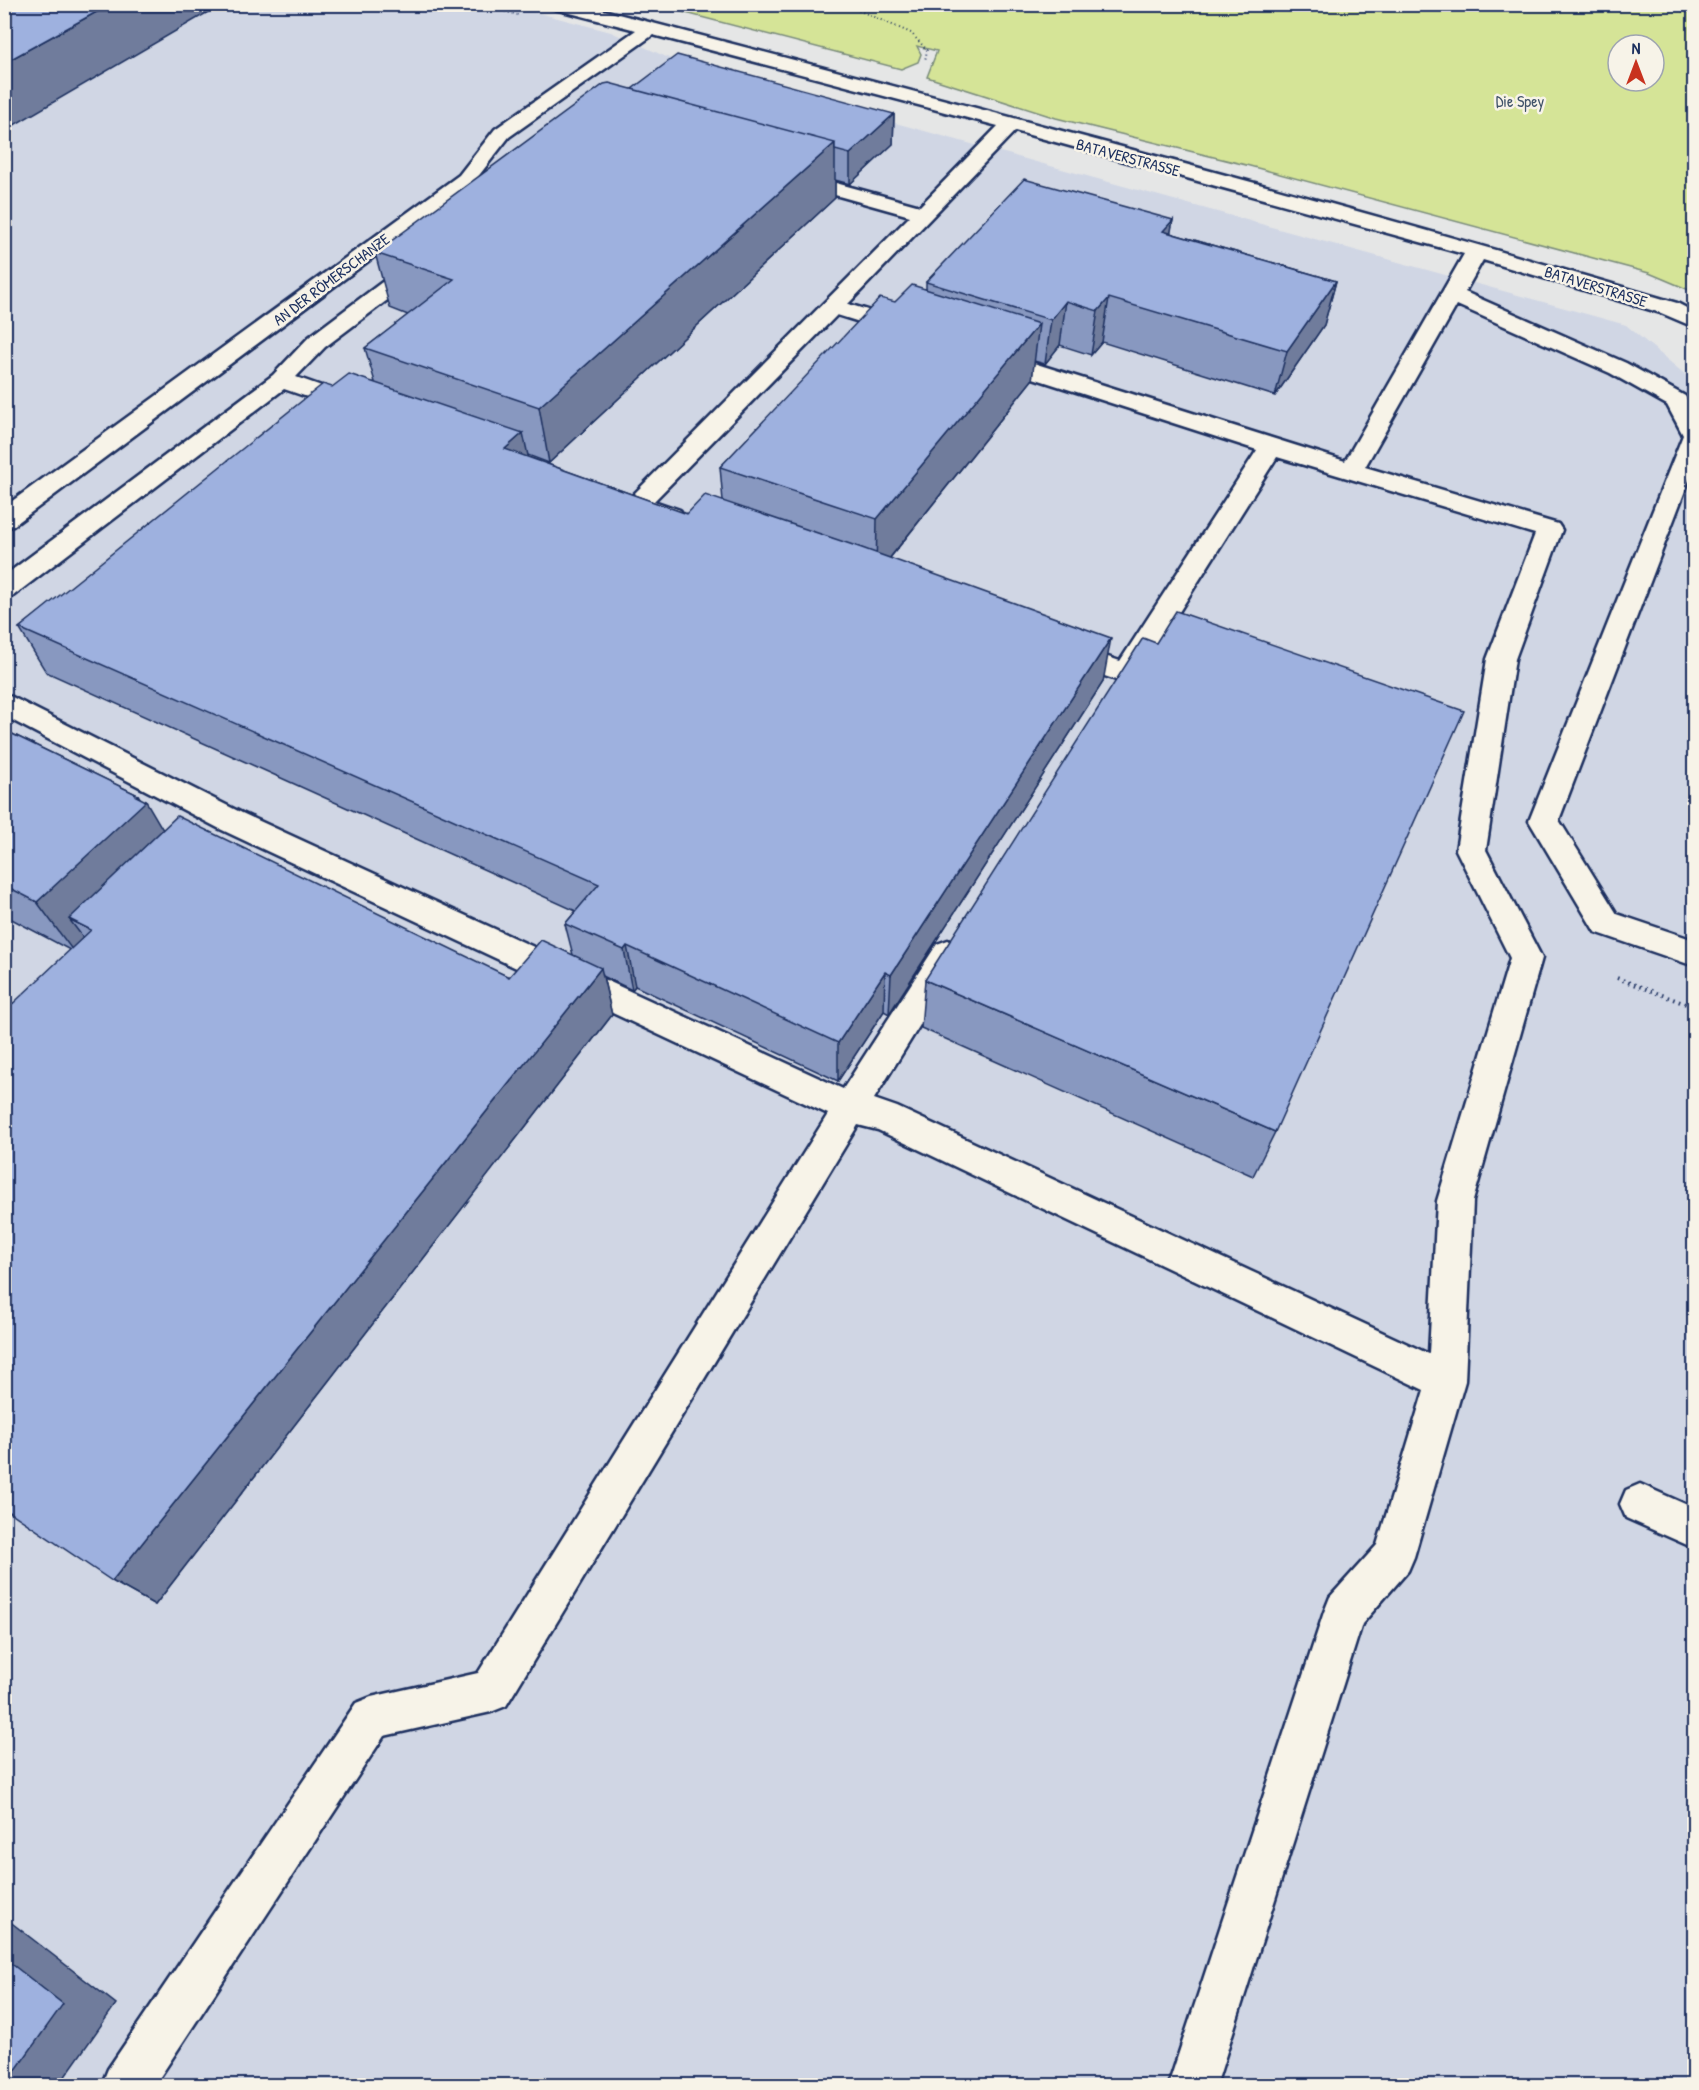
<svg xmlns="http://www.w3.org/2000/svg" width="1699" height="2090" viewBox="0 0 1699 2090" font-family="'Patrick Hand',sans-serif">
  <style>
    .built { fill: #d0d6e4 }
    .green { fill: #d5e497; stroke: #788a7a; stroke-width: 1.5; fill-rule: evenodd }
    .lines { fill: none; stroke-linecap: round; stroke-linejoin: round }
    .minor-casing { stroke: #1b2f5e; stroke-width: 5 }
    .path-far1 { stroke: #1b2f5e; stroke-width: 2; stroke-dasharray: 1 3; stroke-linecap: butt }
    .path { stroke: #1b2f5e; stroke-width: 4; stroke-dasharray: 1.5 4.5; stroke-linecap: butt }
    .minor { fill: #f7f3e8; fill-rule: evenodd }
    .wall { fill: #8898c0; stroke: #1b2f5e; stroke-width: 1.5 }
    .shaded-wall { fill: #6f7c9c; stroke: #1b2f5e; stroke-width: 1.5 }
    .building { fill: #9eb1df; stroke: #1b2f5e; stroke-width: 1.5 }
    .labels { text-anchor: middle; stroke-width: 5; stroke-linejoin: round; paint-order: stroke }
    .far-park-label { font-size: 16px; fill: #405369; stroke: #f7f3e8 }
    .far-street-label { font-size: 16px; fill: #1b2f5e; stroke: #f7f3e8 }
  </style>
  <rect width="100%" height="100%" fill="#e5e6e6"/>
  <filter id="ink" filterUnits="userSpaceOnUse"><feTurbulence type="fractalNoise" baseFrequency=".0167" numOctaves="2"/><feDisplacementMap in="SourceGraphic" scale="12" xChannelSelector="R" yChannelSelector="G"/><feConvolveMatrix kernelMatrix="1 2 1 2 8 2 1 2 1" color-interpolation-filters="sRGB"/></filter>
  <g filter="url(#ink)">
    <path class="built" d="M 5,5 L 508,5 L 611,32 L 682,64 L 1626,325 L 1694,382 L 1694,2085 L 5,2086 Z"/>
    <path class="green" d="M 655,5 L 1694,5 L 1694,292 L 1649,273 L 1246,165 L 1056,118 L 927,77 L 937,51 L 917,46 L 921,54 L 918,62 L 901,69 ZM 1618,45 L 1654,45 L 1654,81 L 1618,81 Z"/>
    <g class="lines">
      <g class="minor-casing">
        <path id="minor" d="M 548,4 L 580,4 C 947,100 1314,195 1677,303 L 1694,312 L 1694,327 L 1661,313 L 1483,260 L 1465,292 L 1626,363 L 1685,396 L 1694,412 L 1694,467 L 1559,820 L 1617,914 L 1694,940 L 1694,966 L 1595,932 L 1529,821 L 1683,435 L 1667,405 L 1610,373 L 1457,305 L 1365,467 L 1558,524 L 1562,530 L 1515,659 L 1486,850 L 1542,958 L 1473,1201 L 1465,1381 L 1414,1557 L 1408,1571 L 1362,1624 L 1216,2086 L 1168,2086 L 1324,1612 L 1330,1597 L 1377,1545 L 1424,1390 L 878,1130 L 858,1125 L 506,1706 L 491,1712 L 384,1736 L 154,2086 L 101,2086 L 108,2069 L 356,1703 L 371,1697 L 478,1673 L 828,1114 L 220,829 L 4,716 L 4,693 L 242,813 L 843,1089 L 937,944 L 948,940 L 959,944 L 964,953 L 959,962 L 874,1099 L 897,1107 L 1429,1354 L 1437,1201 L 1510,958 L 1456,850 L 1487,659 L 1535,534 L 1277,457 L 1136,680 L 1126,683 L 1116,680 L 1053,658 L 1049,651 L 1053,644 L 1063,642 L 1120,661 L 1257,450 L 983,362 L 980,357 L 983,352 L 991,350 L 999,352 L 1345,461 L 1464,254 L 1015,131 L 848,304 L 913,324 L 916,329 L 913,334 L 905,336 L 837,315 L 654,501 L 680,510 L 684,516 L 680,522 C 667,525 632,515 624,504 L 910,216 L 785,181 L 782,177 L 785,173 L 792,171 L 920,206 L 998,126 L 653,35 L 509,137 L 473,183 L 13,526 L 4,528 L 4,507 L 459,175 L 495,129 L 636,30 L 551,8 Z
          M 422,257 L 430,258 L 433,263 L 430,268 L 325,347 L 296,377 L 364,401 L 368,406 L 364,411 L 356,413 L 348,411 L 284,389 L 13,596 L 4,599 L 4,576 L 273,375 L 309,337 L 414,258 Z
          M 1640,1484 L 1694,1508 L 1694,1548 L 1626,1518 L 1620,1504 L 1626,1490 Z"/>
      </g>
      <path class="path-far1" d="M 478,4 L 518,15
        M 844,4 L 911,33 L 927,50 L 925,61
        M 1651,4 L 1694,14"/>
      <path class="path" d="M 1617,978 L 1694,1007"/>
      <use href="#minor" class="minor"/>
    </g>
    <path class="wall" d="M 632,89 L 894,114 L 893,144 L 850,184 L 835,180 L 835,198 L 549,463 L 528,455 L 528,457 L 687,514 L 723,501 L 720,467 L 895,302 L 926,289 L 926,282 L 1173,220 L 1170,233 L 1336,281 L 1324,325 L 1275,396 L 1102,342 L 1091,355 L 1060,345 L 1045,364 L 1034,361 L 1032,380 L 890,558 L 1103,682 L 889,1014 L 884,1011 L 838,1081 L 635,986 L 632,990 L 603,976 L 612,1015 L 155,1605 L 112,1581 L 70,950 L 4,915 L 4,730 L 138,795 L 163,830 L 509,977 L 573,955 L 565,924 L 576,911 L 46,672 L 19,628 L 332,387 L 375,382 L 365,348 L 408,315 L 390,308 L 375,253 Z
      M 925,980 L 1275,1132 L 1253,1176 L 921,1028 Z"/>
    <path class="shaded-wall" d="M 111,4 L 222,4 L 4,131 L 4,63 Z
      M 894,114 L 893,144 L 850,184 L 850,154 Z
      M 835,143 L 835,198 L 549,463 L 539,407 Z
      M 1173,220 L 1165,264 L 1163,231 Z
      M 1336,281 L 1324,325 L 1275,396 L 1287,351 Z
      M 1109,298 L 1102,342 L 1091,355 L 1098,311 Z
      M 1066,301 L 1060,345 L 1045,364 L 1051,320 Z
      M 1039,324 L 1032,380 L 876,575 L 877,519 Z
      M 523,433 L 533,478 L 505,449 Z
      M 1111,638 L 1103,682 L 889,1014 L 891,975 Z
      M 138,795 L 143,803 L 146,801 L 176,852 L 91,930 L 69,919 L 85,940 L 73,951 L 37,902 Z
      M 627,946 L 635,986 L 632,990 L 624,950 Z
      M 601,968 L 612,1015 L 155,1605 L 112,1581 Z
      M 885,972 L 884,1011 L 838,1081 L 838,1043 Z
      M 4,1917 L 116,2004 L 59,2085 L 5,2085 Z"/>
    <path class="building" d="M 4,4 L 111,4 L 4,63 Z
      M 677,55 L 894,114 L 850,154 L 835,150 L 835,143 L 632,89 Z
      M 609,83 L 835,143 L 539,407 L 365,348 L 454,279 L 375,253 L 604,84 Z
      M 1024,179 L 1173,220 L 1163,231 L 1336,281 L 1287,351 L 1109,298 L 1098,311 L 1066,301 L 1051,320 L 926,282 Z
      M 912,285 L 1039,324 L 877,519 L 720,467 L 880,298 L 895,302 Z
      M 349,374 L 523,433 L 505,449 L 687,514 L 705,495 L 862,548 L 1111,638 L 891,975 L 885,972 L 838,1043 L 627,946 L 624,950 L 565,924 L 599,884 L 19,628 L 323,384 L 332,387 Z
      M 1176,611 L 1464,711 L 1275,1132 L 925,980 L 1143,638 L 1156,643 Z
      M 4,730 L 138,795 L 136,796 L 146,801 L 37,902 L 4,885 Z
      M 177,816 L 509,977 L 541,940 L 601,968 L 112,1581 L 4,1508 L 4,1012 L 91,930 L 69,919 Z
      M 4,1958 L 63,2004 L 5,2085 L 4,2085 Z"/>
  </g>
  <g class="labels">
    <g class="far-park-label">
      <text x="1520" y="107">Die Spey</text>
    </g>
    <g class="far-street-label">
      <text transform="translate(1128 157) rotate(15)" y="6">BATAVERSTRASSE</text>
      <text transform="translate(331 279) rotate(-37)" y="6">AN DER RÖMERSCHANZE</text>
      <text transform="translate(1596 286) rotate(17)" y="6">BATAVERSTRASSE</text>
    </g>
  </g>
  <rect width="1699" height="2090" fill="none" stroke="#f7f3e8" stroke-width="24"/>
  <rect x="12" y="12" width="1675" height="2066" fill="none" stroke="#1b2f5e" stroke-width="2" filter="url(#ink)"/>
  <g transform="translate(1636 63)"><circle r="28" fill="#f7f3e8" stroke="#9fa5b1" stroke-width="1.5"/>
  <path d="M0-4.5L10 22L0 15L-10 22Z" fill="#c8321e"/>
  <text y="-9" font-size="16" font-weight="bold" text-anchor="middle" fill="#1b2f5e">N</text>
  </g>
</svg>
